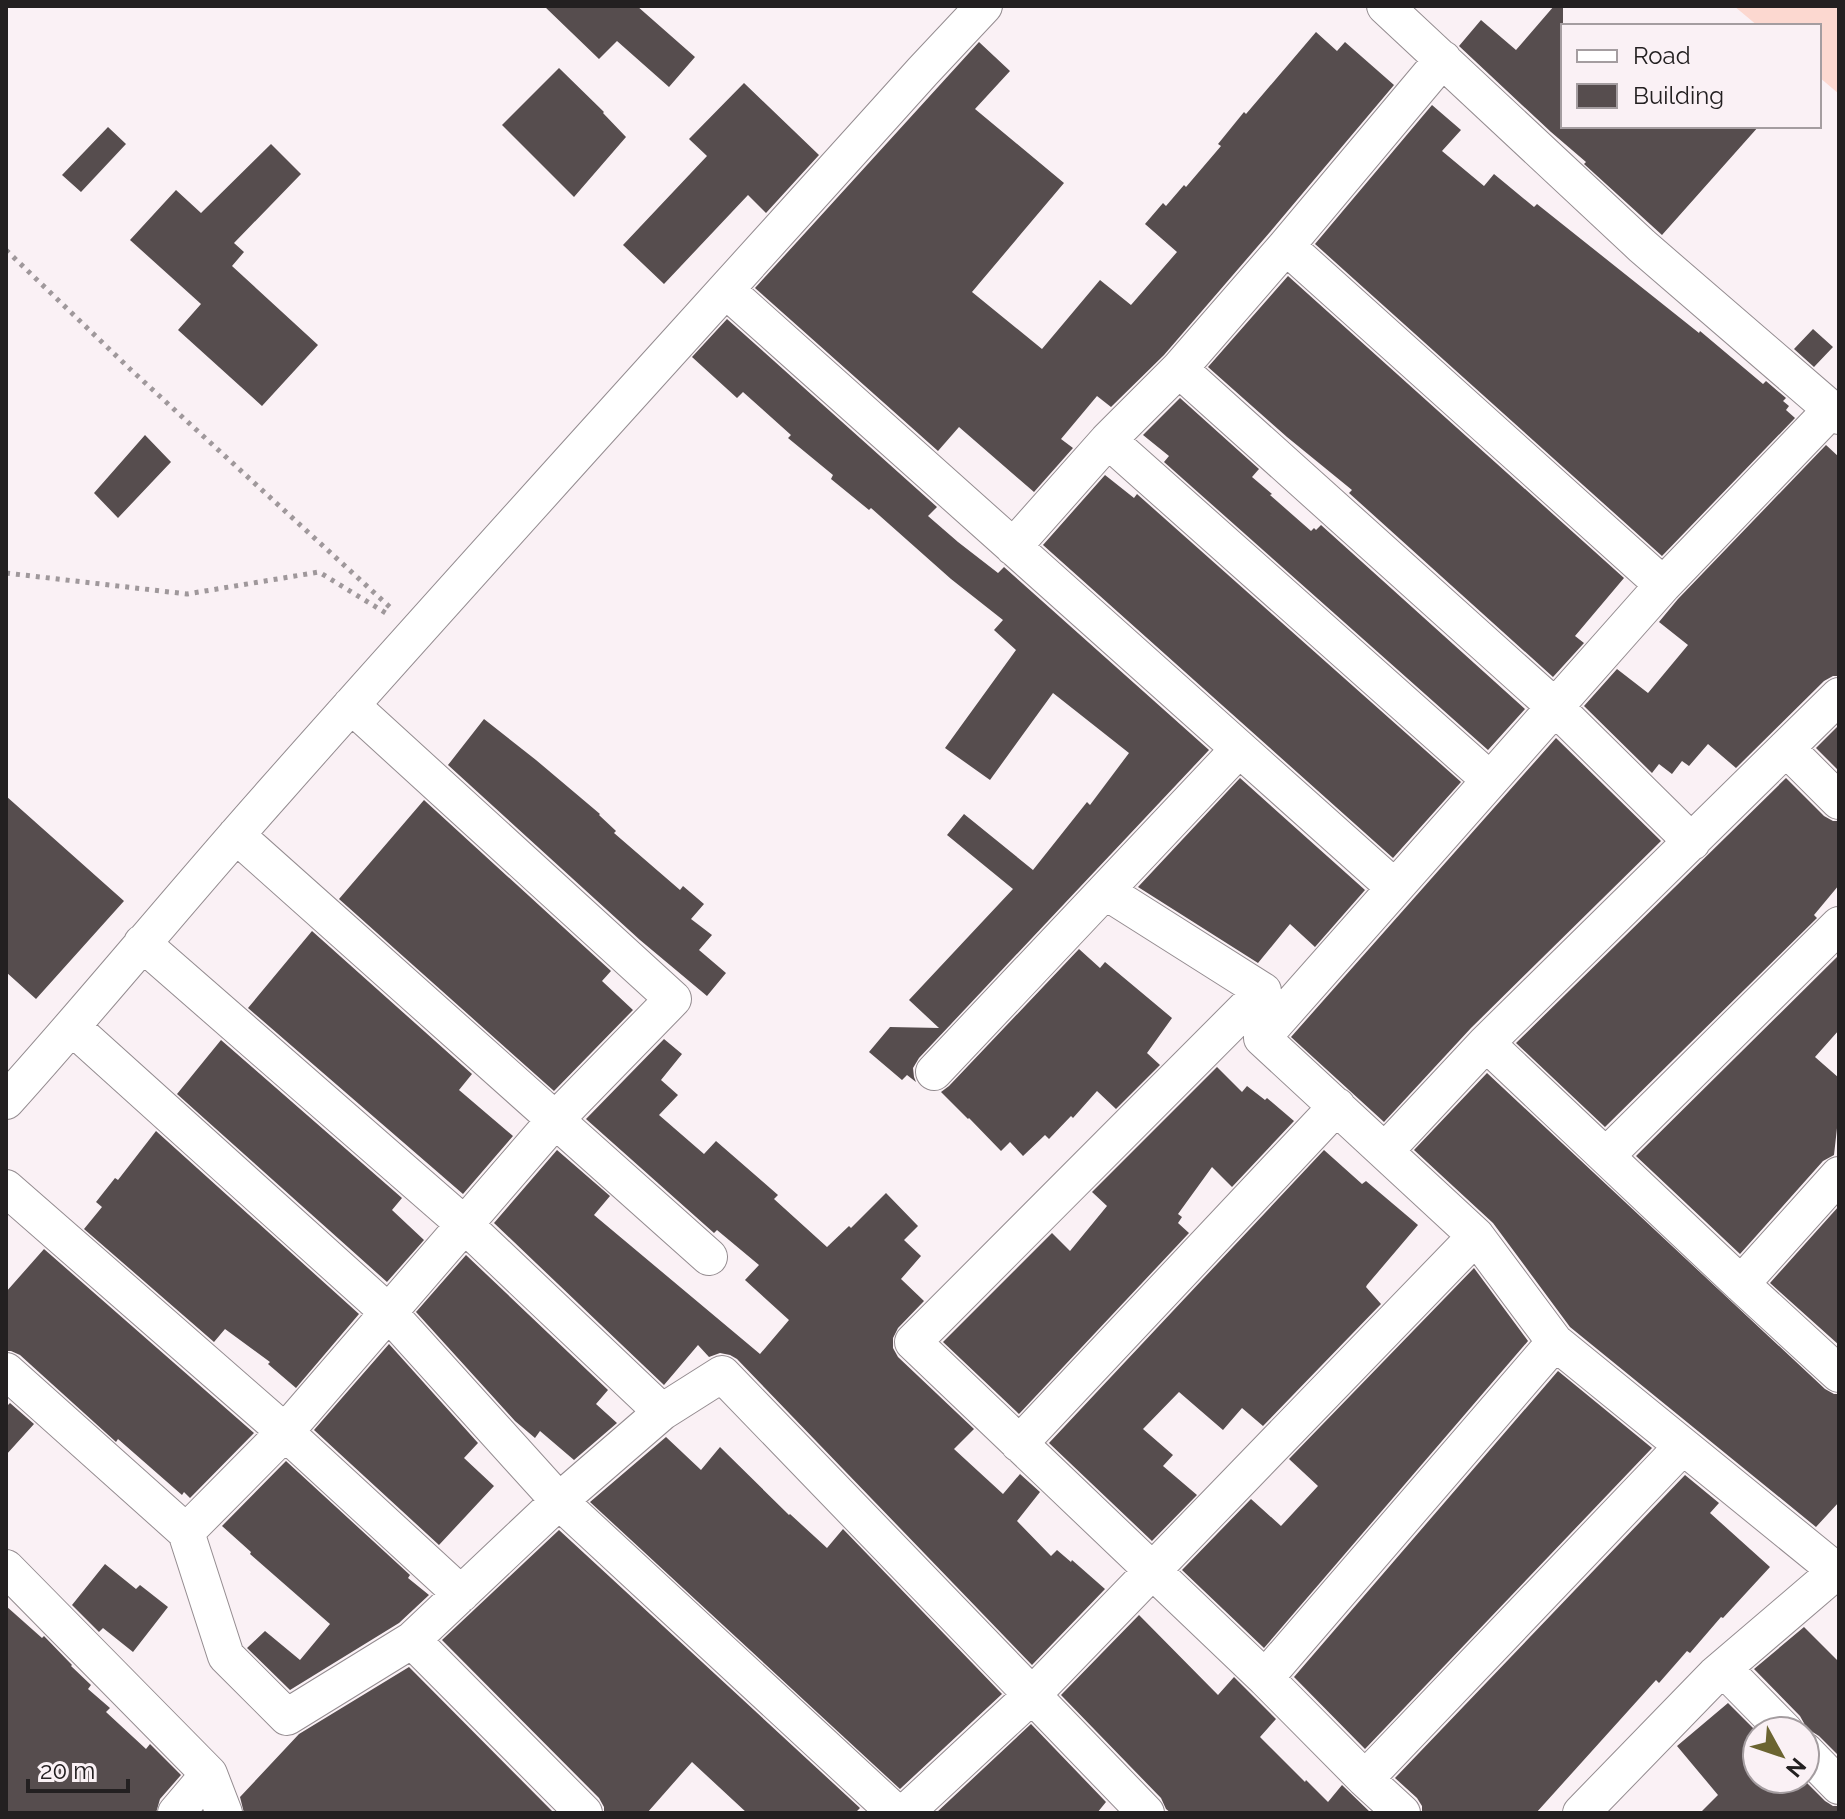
<svg xmlns="http://www.w3.org/2000/svg" width="1845" height="1819" viewBox="0 0 1845 1819" font-family="Raleway,sans-serif">
  <style>
    .green { fill: #fcd8d0 }
    .building { fill: #564d4e }
    .lines { fill: none; stroke-linecap: round; stroke-linejoin: round }
    .street-casing { stroke: #948c90; stroke-width: 38 }
    .path { stroke: #9f989b; stroke-width: 5; stroke-dasharray: 4 6; stroke-linecap: butt }
    .street { stroke: #fff; stroke-width: 36 }
  </style>
  <rect width="100%" height="100%" fill="#faf1f5"/>
  <path class="green" d="M 1734,6 L 1839,6 L 1839,94 L 1819,77 L 1819,26 L 1758,26 Z"/>
  <path class="building" d="M 544,6 L 637,6 L 695,57 L 669,87 L 617,41 L 599,59 Z
    M 1554,6 L 1563,6 L 1563,126 L 1759,126 L 1662,235 L 1584,164 L 1586,162 L 1551,132 L 1459,46 L 1481,20 L 1516,50 Z
    M 1316,32 L 1337,51 L 1345,42 L 1394,85 L 1270,232 L 1164,355 L 1111,407 L 1097,396 L 1061,439 L 1073,448 L 1034,492 L 959,427 L 938,451 L 755,288 L 979,42 L 1010,71 L 975,109 L 1064,183 L 972,292 L 1042,349 L 1100,280 L 1131,305 L 1177,252 L 1145,224 L 1163,203 L 1166,206 L 1184,185 L 1186,187 L 1221,146 L 1218,144 L 1244,112 L 1246,114 Z
    M 559,68 L 604,112 L 603,113 L 626,137 L 574,197 L 502,125 Z
    M 744,83 L 819,155 L 766,213 L 748,195 L 664,284 L 623,245 L 707,156 L 689,139 Z
    M 1432,105 L 1461,130 L 1442,151 L 1484,186 L 1494,174 L 1534,207 L 1537,204 L 1699,333 L 1700,331 L 1763,384 L 1766,381 L 1786,398 L 1783,401 L 1789,406 L 1786,410 L 1795,418 L 1662,556 L 1315,244 Z
    M 108,127 L 126,144 L 81,192 L 62,175 Z
    M 271,144 L 301,174 L 234,243 L 244,252 L 232,266 L 318,345 L 262,406 L 178,330 L 201,304 L 130,240 L 176,190 L 201,213 Z
    M 1288,276 L 1624,578 L 1575,636 L 1584,643 L 1553,677 L 1349,493 L 1352,490 L 1287,437 L 1208,367 Z
    M 727,319 L 937,507 L 928,516 L 958,542 L 998,573 L 1004,567 L 1209,750 L 919,1058 L 913,1068 L 914,1077 L 916,1082 L 907,1075 L 902,1080 L 869,1052 L 890,1027 L 939,1028 L 909,1000 L 1013,889 L 947,835 L 964,814 L 1033,870 L 1087,802 L 1090,805 L 1129,753 L 1053,693 L 990,780 L 945,748 L 1016,650 L 994,630 L 1003,620 L 951,579 L 871,508 L 869,510 L 831,479 L 833,475 L 788,438 L 791,435 L 743,392 L 737,398 L 692,357 Z
    M 1813,329 L 1833,347 L 1814,367 L 1794,349 Z
    M 1180,398 L 1259,469 L 1252,477 L 1272,494 L 1270,495 L 1311,531 L 1314,528 L 1316,530 L 1321,525 L 1525,709 L 1488,750 L 1164,462 L 1169,456 L 1143,435 Z
    M 145,435 L 171,462 L 118,518 L 94,493 Z
    M 1826,445 L 1839,457 L 1839,676 L 1833,676 L 1824,681 L 1736,768 L 1708,744 L 1689,766 L 1682,761 L 1672,774 L 1659,764 L 1652,773 L 1584,706 L 1617,669 L 1648,693 L 1688,645 L 1659,622 L 1678,599 Z
    M 1105,475 L 1134,498 L 1137,494 L 1461,782 L 1393,858 L 1043,545 Z
    M 484,719 L 536,760 L 600,814 L 599,815 L 616,831 L 614,833 L 680,890 L 683,886 L 704,904 L 691,919 L 712,935 L 699,950 L 726,973 L 707,996 L 640,940 L 448,765 Z
    M 1839,725 L 1839,771 L 1816,748 Z
    M 1556,738 L 1661,841 L 1471,1028 L 1384,1122 L 1291,1037 Z
    M 1240,778 L 1365,890 L 1315,947 L 1290,924 L 1258,963 L 1138,887 Z
    M 1786,778 L 1824,816 L 1833,821 L 1839,821 L 1839,885 L 1814,915 L 1817,918 L 1605,1127 L 1516,1043 Z
    M 6,796 L 124,901 L 36,999 L 6,972 Z
    M 424,800 L 611,971 L 602,981 L 633,1010 L 554,1091 L 339,899 Z
    M 312,931 L 472,1074 L 459,1090 L 513,1136 L 463,1194 L 248,1008 Z
    M 1079,949 L 1100,968 L 1105,962 L 1172,1018 L 1147,1053 L 1160,1065 L 1116,1109 L 1097,1091 L 1073,1118 L 1071,1116 L 1049,1139 L 1045,1135 L 1023,1156 L 1010,1142 L 1001,1151 L 969,1118 L 968,1119 L 941,1092 L 949,1086 Z
    M 1839,955 L 1839,1030 L 1815,1057 L 1839,1078 L 1839,1110 L 1834,1155 L 1823,1161 L 1740,1254 L 1636,1156 Z
    M 664,1039 L 682,1054 L 661,1080 L 678,1095 L 659,1115 L 704,1154 L 716,1141 L 778,1195 L 774,1199 L 827,1247 L 849,1226 L 851,1228 L 886,1193 L 918,1226 L 904,1240 L 921,1256 L 901,1279 L 924,1301 L 898,1328 L 893,1338 L 893,1348 L 898,1357 L 974,1429 L 954,1449 L 1003,1494 L 1020,1474 L 1040,1492 L 1017,1521 L 1051,1556 L 1057,1550 L 1071,1562 L 1072,1560 L 1105,1589 L 1032,1665 L 737,1359 L 730,1355 L 720,1353 L 709,1357 L 698,1345 L 664,1385 L 494,1223 L 557,1150 L 610,1196 L 594,1215 L 760,1354 L 789,1320 L 745,1280 L 759,1265 L 717,1230 L 714,1233 L 586,1119 Z
    M 221,1040 L 402,1198 L 392,1210 L 424,1240 L 387,1282 L 177,1094 Z
    M 1217,1067 L 1242,1092 L 1247,1086 L 1265,1100 L 1267,1098 L 1294,1121 L 1232,1187 L 1212,1167 L 1178,1214 L 1182,1217 L 1178,1223 L 1189,1233 L 1019,1414 L 943,1342 L 1052,1233 L 1070,1251 L 1107,1206 L 1092,1192 Z
    M 1487,1073 L 1825,1389 L 1834,1394 L 1839,1394 L 1839,1502 L 1816,1527 L 1570,1327 L 1493,1223 L 1414,1150 Z
    M 156,1131 L 359,1314 L 296,1388 L 268,1364 L 270,1362 L 225,1329 L 214,1342 L 84,1229 L 102,1207 L 96,1202 L 115,1178 L 118,1180 Z
    M 1324,1150 L 1362,1184 L 1366,1181 L 1418,1225 L 1367,1285 L 1366,1287 L 1381,1304 L 1263,1426 L 1242,1408 L 1223,1430 L 1179,1392 L 1143,1429 L 1173,1455 L 1163,1466 L 1197,1495 L 1152,1541 L 1049,1443 Z
    M 1839,1206 L 1839,1345 L 1770,1283 Z
    M 44,1249 L 254,1433 L 190,1498 L 184,1492 L 182,1495 L 118,1439 L 116,1442 L 20,1355 L 11,1351 L 6,1351 L 6,1292 Z
    M 466,1255 L 608,1390 L 596,1404 L 617,1423 L 574,1460 L 540,1431 L 535,1438 L 515,1421 L 416,1312 Z
    M 1474,1268 L 1528,1341 L 1264,1648 L 1182,1570 L 1251,1499 L 1281,1526 L 1318,1486 L 1289,1459 Z
    M 389,1344 L 478,1443 L 464,1458 L 494,1486 L 439,1545 L 314,1430 Z
    M 1558,1371 L 1652,1448 L 1365,1749 L 1294,1677 Z
    M 10,1403 L 34,1424 L 6,1455 L 6,1407 Z
    M 666,1437 L 701,1470 L 720,1447 L 789,1515 L 790,1514 L 827,1548 L 843,1529 L 1002,1694 L 900,1789 L 590,1502 Z
    M 286,1461 L 410,1575 L 408,1578 L 429,1595 L 399,1623 L 290,1690 L 247,1648 L 265,1631 L 300,1660 L 330,1624 L 250,1554 L 251,1552 L 222,1526 Z
    M 1685,1475 L 1719,1503 L 1710,1513 L 1770,1567 L 1723,1618 L 1721,1617 L 1690,1653 L 1687,1651 L 1659,1683 L 1656,1680 L 1536,1813 L 1422,1813 L 1422,1806 L 1417,1798 L 1395,1778 Z
    M 559,1530 L 860,1808 L 855,1813 L 747,1813 L 692,1762 L 647,1813 L 604,1813 L 604,1807 L 599,1798 L 442,1640 Z
    M 105,1564 L 136,1589 L 140,1585 L 168,1607 L 133,1652 L 103,1628 L 99,1632 L 72,1605 Z
    M 6,1606 L 42,1638 L 44,1636 L 72,1665 L 71,1666 L 91,1685 L 88,1689 L 110,1708 L 106,1712 L 146,1749 L 150,1744 L 181,1775 L 160,1799 L 156,1813 L 6,1813 Z
    M 1139,1615 L 1218,1695 L 1234,1677 L 1276,1719 L 1260,1737 L 1305,1782 L 1306,1780 L 1328,1802 L 1342,1785 L 1371,1813 L 1171,1813 L 1166,1809 L 1161,1798 L 1061,1695 Z
    M 1804,1627 L 1839,1662 L 1839,1756 L 1819,1736 L 1811,1731 L 1805,1731 L 1805,1725 L 1800,1716 L 1754,1669 Z
    M 409,1667 L 554,1813 L 244,1813 L 240,1797 L 299,1734 Z
    M 1728,1703 L 1757,1732 L 1757,1779 L 1803,1779 L 1825,1801 L 1833,1806 L 1839,1806 L 1839,1813 L 1700,1813 L 1718,1795 L 1677,1746 Z
    M 1031,1724 L 1106,1802 L 1097,1813 L 936,1813 Z"/>
  <g class="lines">
    <g class="street-casing">
      <path id="street" d="M 1385,6 L 1642,246 L 1839,416
        M 1286,246 L 1663,585
        M 726,290 L 1394,887
        M 1179,369 L 1555,707 L 1692,842
        M 1108,440 L 1490,780
        M 1013,547 L 1108,440 L 1179,369 L 1286,246 L 1443,59
        M 1786,748 L 1839,801
        M 236,835 L 709,1257
        M 1105,891 L 1263,991 L 1262,1038 L 1476,1236 L 1555,1342 L 1839,1573
        M 142,943 L 465,1225 L 662,1412
        M 1263,991 L 913,1342 L 1265,1678 L 1365,1779 L 1402,1813
        M 72,1027 L 388,1312 L 559,1501 L 662,1412 L 722,1374 L 1146,1813
        M 1262,1038 L 1663,585 L 1832,409
        M 1486,1043 L 1741,1284 L 1839,1374
        M 934,1072 L 1239,749
        M 6,1101 C 97,1000 183,894 274,792 C 488,550 707,311 923,71 L 984,6
        M 1385,1151 L 1486,1043 L 1839,696
        M 1606,1156 L 1839,925
        M 6,1188 L 285,1432 L 461,1594
        M 1741,1284 L 1839,1175
        M 6,1371 L 186,1532 L 226,1656 L 287,1717 L 412,1640 L 559,1501 L 896,1813
        M 1019,1444 L 1337,1106
        M 186,1532 L 285,1432 L 555,1120 L 673,999 L 351,705
        M 6,1568 L 209,1774 L 224,1813
        M 412,1640 L 584,1813
        M 1723,1668 L 1785,1731
        M 1265,1678 L 1555,1342
        M 1805,1751 L 1839,1786
        M 1365,1779 L 1682,1447
        M 176,1813 L 209,1774
        M 905,1813 L 1032,1695 L 1476,1236
        M 1581,1813 L 1715,1675 L 1839,1569"/>
    </g>
    <path class="path" d="M 6,250 L 130,369 L 393,610
      M 6,573 L 187,594 L 319,572 L 389,615"/>
    <use href="#street" class="street"/>
  </g>
  <rect width="1845" height="1819" fill="none" stroke="#232021" stroke-width="16"/>
  <rect x="1561" y="24" width="260" height="104" fill="#faf1f5" stroke="#a49da0" stroke-width="2"/>
  <rect x="1577" y="50" width="40" height="12" fill="#ffffff" stroke="#a49da0" stroke-width="2"/>
  <text x="1633" y="64" font-size="24" fill="#232021">Road</text>
  <rect x="1577" y="84" width="40" height="24" fill="#564d4e" stroke="#a49da0" stroke-width="2"/>
  <text x="1633" y="104" font-size="24" fill="#232021">Building</text>
  <g transform="translate(1781 1755) rotate(130)"><circle r="38" fill="#faf1f5" stroke="#a49da0" stroke-width="2"/>
  <path d="M0-6L14 30L0 20L-14 30Z" fill="#6b6431"/>
  <text y="-12" font-size="22" font-weight="bold" text-anchor="middle" fill="#232021">N</text>
  </g>
  <path d="M28 1779v12h100v-12" fill="none" stroke="#232021" stroke-width="4"/>
  <text x="40" y="1779" font-size="24" fill="#232021" stroke="#faf1f5" stroke-width="6" paint-order="stroke">20 m</text>
</svg>
